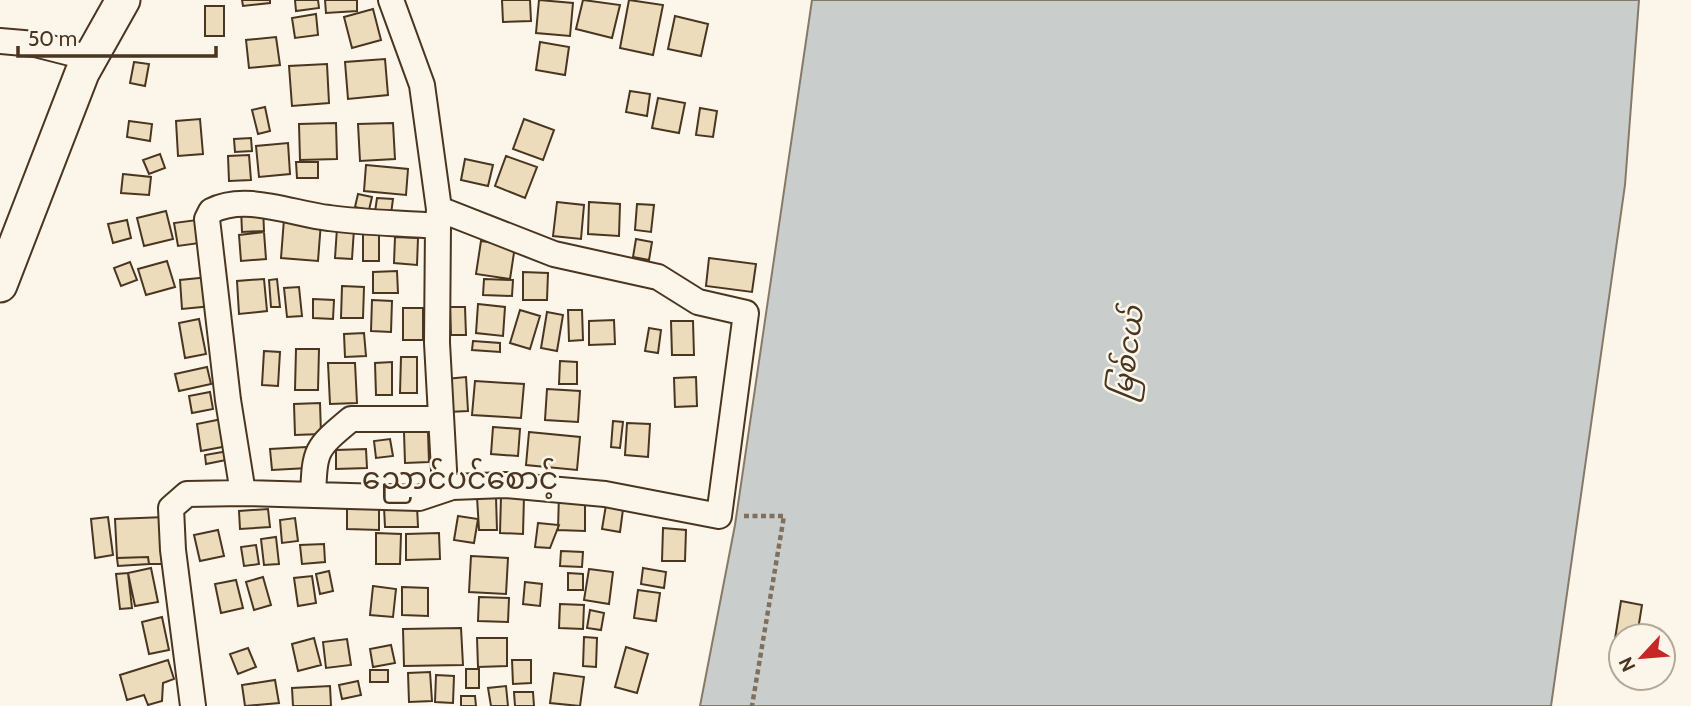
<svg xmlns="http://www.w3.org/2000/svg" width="1691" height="706" viewBox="0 0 1691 706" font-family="Cabin,'Noto Sans Myanmar',sans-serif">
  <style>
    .water { fill: #c9cecd; stroke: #887966; stroke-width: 2 }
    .building { fill: #ecdcbc; stroke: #4a3520; stroke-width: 2 }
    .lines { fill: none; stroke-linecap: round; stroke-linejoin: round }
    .street-casing { stroke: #4a3520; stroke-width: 28 }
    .secondary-casing { stroke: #4a3520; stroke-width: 37 }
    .path { stroke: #7f6f5c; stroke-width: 4.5; stroke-dasharray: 5 3.5; stroke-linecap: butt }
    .street { stroke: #fbf6e9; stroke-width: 24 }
    .secondary { stroke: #fbf6e9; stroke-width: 33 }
    .labels { text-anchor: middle; stroke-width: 5; stroke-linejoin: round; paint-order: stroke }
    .water-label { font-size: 28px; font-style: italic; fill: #4a3520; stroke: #fbf6e9 }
    .quarter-label { font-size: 30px; fill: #4a3520; stroke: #fbf6e9 }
  </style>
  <rect width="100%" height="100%" fill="#fbf6e9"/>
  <path class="water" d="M 812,0 L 1639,0 L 1625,185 L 1551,706 L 700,706 L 735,525 Z"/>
  <path class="building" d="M 242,0 L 270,0 L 270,3 L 243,6 Z
    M 295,0 L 318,0 L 319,8 L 296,11 Z
    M 325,0 L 357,0 L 357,11 L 326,13 Z
    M 502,0 L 530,0 L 531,21 L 503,22 Z
    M 539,0 L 573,3 L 570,36 L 536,33 Z
    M 583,0 L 620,5 L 612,38 L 576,29 Z
    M 629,0 L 663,5 L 653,55 L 620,48 Z
    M 205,6 L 224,6 L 224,36 L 205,36 Z
    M 373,9 L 381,40 L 352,48 L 344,17 Z
    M 316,14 L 318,35 L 295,38 L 292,18 Z
    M 675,16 L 708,24 L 701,56 L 668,49 Z
    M 276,37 L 280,65 L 249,68 L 246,40 Z
    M 540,42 L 569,47 L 565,75 L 536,70 Z
    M 385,59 L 388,95 L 348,99 L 345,62 Z
    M 134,62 L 149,64 L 145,86 L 130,83 Z
    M 327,64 L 329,103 L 292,106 L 289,66 Z
    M 630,91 L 650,94 L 647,116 L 626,112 Z
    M 658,98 L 685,103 L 679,133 L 652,128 Z
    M 265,107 L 270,131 L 258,134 L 252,110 Z
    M 700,108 L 717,111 L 713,137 L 696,135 Z
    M 200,119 L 203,154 L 178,156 L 176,121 Z
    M 524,119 L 554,130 L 543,160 L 513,149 Z
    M 129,121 L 152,124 L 150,141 L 127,137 Z
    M 336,123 L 337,159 L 300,160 L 299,124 Z
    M 393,123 L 395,159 L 360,161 L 358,124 Z
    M 251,138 L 252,151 L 235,152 L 234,139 Z
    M 288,143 L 290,174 L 259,177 L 256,146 Z
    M 160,154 L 165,168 L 149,174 L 143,160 Z
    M 249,155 L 251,180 L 229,181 L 228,156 Z
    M 506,156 L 537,167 L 525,198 L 495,186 Z
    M 465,159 L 493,165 L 488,186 L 461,180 Z
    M 296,162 L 318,162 L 318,178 L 297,178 Z
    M 366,165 L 408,169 L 406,195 L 364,191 Z
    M 123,174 L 151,177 L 149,195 L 121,193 Z
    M 358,194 L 372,197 L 369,210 L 355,207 Z
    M 377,198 L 393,199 L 391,214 L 375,212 Z
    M 557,202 L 584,205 L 581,239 L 553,236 Z
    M 589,202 L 620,204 L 619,236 L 588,234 Z
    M 637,204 L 654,205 L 651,232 L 635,230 Z
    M 263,207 L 264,231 L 242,232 L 241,208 Z
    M 166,211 L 173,239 L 144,246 L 137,218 Z
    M 204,219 L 207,242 L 178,246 L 174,223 Z
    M 284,219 L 321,222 L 318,261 L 281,258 Z
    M 127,220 L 131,238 L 113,243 L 108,224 Z
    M 337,228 L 354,229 L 352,259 L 335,258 Z
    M 363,231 L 379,231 L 379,261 L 363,261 Z
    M 264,232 L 266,259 L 241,261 L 239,235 Z
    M 395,237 L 418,238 L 417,265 L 394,263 Z
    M 636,239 L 652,242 L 649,260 L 633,257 Z
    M 481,241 L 515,246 L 510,279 L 476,274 Z
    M 709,258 L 756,264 L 752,292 L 706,286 Z
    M 167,261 L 175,287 L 146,295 L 138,269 Z
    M 130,262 L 137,280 L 121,286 L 114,268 Z
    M 397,271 L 398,293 L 373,293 L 373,272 Z
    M 523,272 L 548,273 L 547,300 L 523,300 Z
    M 209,277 L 212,306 L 182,309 L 180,280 Z
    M 264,279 L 267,311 L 239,314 L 237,281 Z
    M 277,279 L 280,307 L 271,307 L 269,280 Z
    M 484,279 L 513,280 L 512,296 L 483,295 Z
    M 342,286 L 364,287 L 363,318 L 341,318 Z
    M 299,287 L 302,316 L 287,317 L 284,288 Z
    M 313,299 L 334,300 L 333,319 L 313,318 Z
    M 372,300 L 392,301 L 391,332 L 371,331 Z
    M 478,304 L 505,307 L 503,336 L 476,333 Z
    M 450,307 L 465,307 L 466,335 L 451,335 Z
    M 403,308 L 423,308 L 423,340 L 403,340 Z
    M 520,310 L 540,316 L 530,349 L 510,343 Z
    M 568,310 L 582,310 L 583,340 L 569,341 Z
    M 547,312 L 563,315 L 557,351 L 541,348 Z
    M 199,319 L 206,354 L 185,358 L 179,323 Z
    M 614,320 L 615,344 L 589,345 L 589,321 Z
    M 671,321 L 693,321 L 694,355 L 672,355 Z
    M 649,328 L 661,330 L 658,353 L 645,351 Z
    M 364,333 L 366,356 L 345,357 L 344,334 Z
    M 473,341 L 500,343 L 500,352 L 472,350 Z
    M 296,349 L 319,349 L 318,390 L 295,390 Z
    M 264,351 L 280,352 L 278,386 L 262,385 Z
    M 401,357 L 417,357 L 417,393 L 400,393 Z
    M 560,361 L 577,362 L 577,384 L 559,384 Z
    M 392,362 L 392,395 L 376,395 L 375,363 Z
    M 328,363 L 355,363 L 357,403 L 330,404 Z
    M 207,367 L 211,384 L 179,391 L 175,374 Z
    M 466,377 L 468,411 L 448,412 L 446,379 Z
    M 696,377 L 697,406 L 675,407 L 674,378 Z
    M 475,381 L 524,384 L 521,418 L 472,415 Z
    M 547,389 L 580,391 L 578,422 L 545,420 Z
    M 210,392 L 213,409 L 192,413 L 189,396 Z
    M 320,403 L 321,434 L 295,435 L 294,404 Z
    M 227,418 L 233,445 L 201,451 L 197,424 Z
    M 613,421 L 623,422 L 620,448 L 611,447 Z
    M 627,423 L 650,424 L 648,457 L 625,455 Z
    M 493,427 L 520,429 L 518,456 L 491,454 Z
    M 404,432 L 428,432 L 429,462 L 405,463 Z
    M 529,432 L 580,437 L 577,470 L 526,465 Z
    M 390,439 L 393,456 L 376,458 L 374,441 Z
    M 306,447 L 308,468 L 272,470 L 270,449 Z
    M 366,449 L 367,468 L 336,469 L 336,450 Z
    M 234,450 L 236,458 L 206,464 L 205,455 Z
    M 559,493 L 585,493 L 585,531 L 558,530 Z
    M 501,496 L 524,496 L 523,534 L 500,533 Z
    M 477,497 L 496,497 L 497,530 L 479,530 Z
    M 607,499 L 624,502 L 620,532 L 602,529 Z
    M 347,505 L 379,506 L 379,530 L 347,529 Z
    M 417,506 L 418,527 L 385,527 L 384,507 Z
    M 268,509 L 270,527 L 240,529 L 239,511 Z
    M 458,516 L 478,519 L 474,543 L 454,540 Z
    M 108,517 L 113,555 L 95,558 L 91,519 Z
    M 165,517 L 168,564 L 149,564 L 148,557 L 117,558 L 115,519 Z
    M 295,518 L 298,541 L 282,543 L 280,520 Z
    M 538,523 L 559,525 L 550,548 L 535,547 Z
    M 663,528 L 686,530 L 685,561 L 662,561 Z
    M 218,530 L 224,556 L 200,561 L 194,535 Z
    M 376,533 L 401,534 L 400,564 L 376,564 Z
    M 439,533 L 440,559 L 406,560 L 406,534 Z
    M 276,537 L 279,564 L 264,565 L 261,539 Z
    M 324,544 L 325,562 L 302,564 L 300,545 Z
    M 256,545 L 259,564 L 244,566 L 241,547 Z
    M 561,551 L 583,552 L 582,567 L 560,566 Z
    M 471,556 L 508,558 L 506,594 L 469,592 Z
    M 148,557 L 149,564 L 118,566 L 117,558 Z
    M 151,568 L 158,602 L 135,606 L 128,573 Z
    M 643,568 L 666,572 L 664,588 L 641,584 Z
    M 589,569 L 613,572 L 609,604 L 584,600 Z
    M 329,571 L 333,591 L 320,594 L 316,574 Z
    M 128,573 L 132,608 L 120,609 L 116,574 Z
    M 568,573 L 583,574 L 583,590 L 568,590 Z
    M 312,576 L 316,603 L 298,606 L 294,578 Z
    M 263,577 L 271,605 L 254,610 L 246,582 Z
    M 236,580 L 243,608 L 221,613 L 215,584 Z
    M 525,582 L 542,584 L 540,606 L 523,604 Z
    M 373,586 L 396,589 L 393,617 L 370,615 Z
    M 402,587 L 428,588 L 428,616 L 402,615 Z
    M 638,590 L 660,593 L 656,621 L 634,618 Z
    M 479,597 L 509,598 L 508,622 L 478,621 Z
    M 1621,601 L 1642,605 L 1637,636 L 1621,636 L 1621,640 L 1615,639 Z
    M 560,604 L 584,605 L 583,629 L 559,628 Z
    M 590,610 L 604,613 L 601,630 L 587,628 Z
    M 162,617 L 169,650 L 149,654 L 142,622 Z
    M 461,628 L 463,665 L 404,666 L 403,629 Z
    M 584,637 L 597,638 L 596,667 L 583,666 Z
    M 314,638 L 321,665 L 298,671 L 292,644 Z
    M 477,638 L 507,638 L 507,666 L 478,667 Z
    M 347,639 L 351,665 L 326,668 L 323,642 Z
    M 391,645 L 395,663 L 373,667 L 370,649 Z
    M 626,647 L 648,654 L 637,693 L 615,687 Z
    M 248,648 L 256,667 L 238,674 L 230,654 Z
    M 168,660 L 174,679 L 163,683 L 162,701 L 148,705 L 144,695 L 127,700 L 120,675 Z
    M 512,660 L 531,660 L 531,683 L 513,684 Z
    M 466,669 L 479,669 L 479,688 L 466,688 Z
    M 370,670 L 388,670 L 388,682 L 370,682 Z
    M 430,672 L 432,701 L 409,702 L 408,673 Z
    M 554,673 L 584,677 L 580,706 L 550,703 Z
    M 436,675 L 454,676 L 453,703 L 435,702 Z
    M 275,680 L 279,703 L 245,706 L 242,685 Z
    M 358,681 L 361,695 L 342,699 L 339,685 Z
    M 330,686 L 331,706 L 293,706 L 292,688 Z
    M 506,686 L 508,706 L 491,706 L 488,688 Z
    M 514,692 L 533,692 L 534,706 L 515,706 Z
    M 461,696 L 475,696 L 476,706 L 461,706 Z"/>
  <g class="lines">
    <g class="street-casing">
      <path id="street" d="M 0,41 L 35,44 L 90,58
        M 438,226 L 437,343 L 445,488
        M 243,493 L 419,498 L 452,487 L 505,485 L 605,494 L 719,516 L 746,313 L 698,302 L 658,277 L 554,254 L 439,209
        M 313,495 C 315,449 315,449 351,419 L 441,419
        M 193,706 L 173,550 L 171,508 L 187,494 L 243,493 L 228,400 L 207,219 L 211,211 C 247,193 292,214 329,218 C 365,223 402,223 438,226 L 439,209 L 422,85 L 391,0"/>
    </g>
    <g class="secondary-casing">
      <path id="secondary" d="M 0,285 L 82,73 L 123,0"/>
    </g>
    <path class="path" d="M 744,516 L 784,516 L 752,706"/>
    <use href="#street" class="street"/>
    <use href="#secondary" class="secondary"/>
  </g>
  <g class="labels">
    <g class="water-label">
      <text transform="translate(1127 353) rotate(-82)" y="10">မြစ်ငယ်</text>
    </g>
    <g class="quarter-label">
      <text x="460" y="489">ညောင်ပင်စောင့်</text>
    </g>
  </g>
  <g transform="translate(1642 657) rotate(244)"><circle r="33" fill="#fbf6e9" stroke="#b4a999" stroke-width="2"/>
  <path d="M0-5L12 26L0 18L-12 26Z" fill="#c62828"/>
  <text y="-10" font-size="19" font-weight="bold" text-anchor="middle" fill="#4a3520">N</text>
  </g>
  <path d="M18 46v10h198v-10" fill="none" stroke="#4a3520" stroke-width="3.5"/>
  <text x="28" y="46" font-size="21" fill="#4a3520" stroke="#fbf6e9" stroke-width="5" paint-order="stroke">50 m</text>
</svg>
